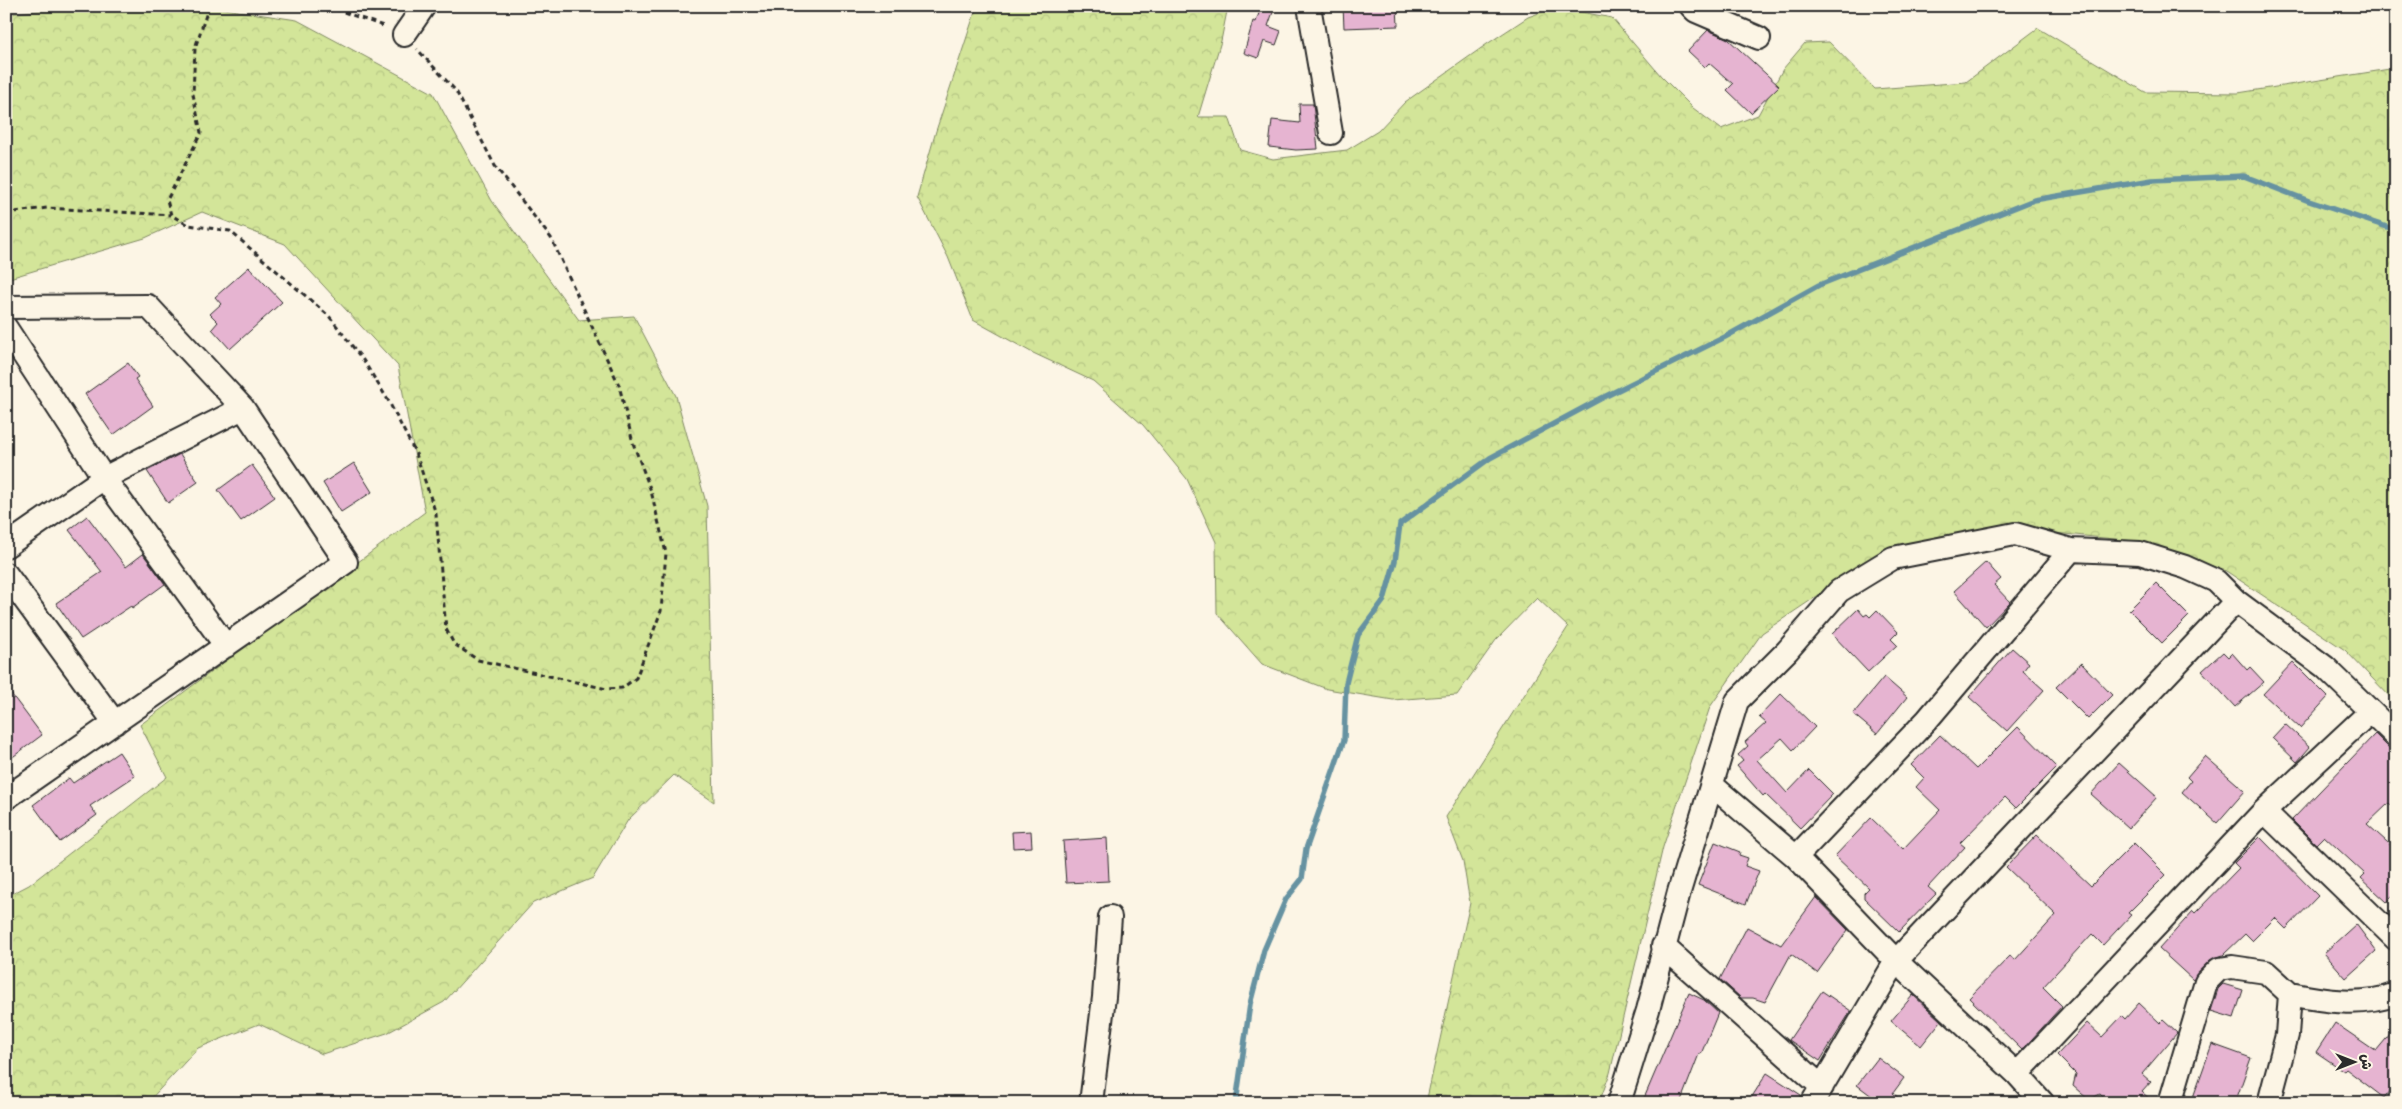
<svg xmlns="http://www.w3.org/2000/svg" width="2402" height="1109" viewBox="0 0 2402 1109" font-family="Itim,'Playpen Sans Arabic',sans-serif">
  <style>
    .forest { fill: url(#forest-crowns); stroke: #7f8862 }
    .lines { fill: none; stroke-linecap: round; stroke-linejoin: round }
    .stream { stroke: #6692a1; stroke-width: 5.5 }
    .building { fill: #e6b4d1; stroke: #2b2b2b }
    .minor-casing { stroke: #2b2b2b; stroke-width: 26 }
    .path { stroke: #2b2b2b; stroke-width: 3; stroke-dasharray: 5 4; stroke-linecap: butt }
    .minor { stroke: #fcf5e5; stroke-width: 22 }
  </style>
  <defs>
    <pattern id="forest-crowns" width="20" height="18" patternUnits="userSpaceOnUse" patternTransform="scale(1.25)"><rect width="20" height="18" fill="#d3e599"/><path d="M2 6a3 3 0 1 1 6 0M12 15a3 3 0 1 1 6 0" fill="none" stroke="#b5c584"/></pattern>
  </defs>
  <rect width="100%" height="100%" fill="#fcf5e5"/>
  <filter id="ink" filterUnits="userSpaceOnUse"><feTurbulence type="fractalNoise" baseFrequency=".02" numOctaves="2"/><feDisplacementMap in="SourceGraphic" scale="10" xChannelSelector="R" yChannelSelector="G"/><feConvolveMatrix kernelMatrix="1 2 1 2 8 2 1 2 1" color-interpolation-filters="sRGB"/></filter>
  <g filter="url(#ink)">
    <path class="forest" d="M 85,6 L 204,6 L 297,20 L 433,93 L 492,201 L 579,320 L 634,316 L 676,396 L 707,506 L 714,802 L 674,775 L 628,820 L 593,878 L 533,903 L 444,1002 L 387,1033 L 322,1054 L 259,1024 L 198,1048 L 147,1103 L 6,1103 L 6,897 L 29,885 L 167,777 L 140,725 L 425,512 L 398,366 L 285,244 L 202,212 L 145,238 L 6,279 L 6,14 Z
      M 977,6 L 1222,6 L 1227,11 L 1221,41 L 1198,117 L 1229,117 L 1240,150 L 1273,159 L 1347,150 L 1378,131 L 1405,102 L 1487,44 L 1528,17 L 1556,7 L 1612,18 L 1661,76 L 1693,108 L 1721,129 L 1758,115 L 1783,69 L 1805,43 L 1829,42 L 1875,89 L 1966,82 L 2038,28 L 2145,92 L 2238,93 L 2396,68 L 2396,703 L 2345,650 L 2226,571 L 2144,542 L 2035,531 L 1844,578 L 1762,633 L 1710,707 L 1663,847 L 1610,1073 L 1599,1103 L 1426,1103 L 1470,903 L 1463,861 L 1446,817 L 1568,627 L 1537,598 L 1496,640 L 1457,695 L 1393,700 L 1327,689 L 1262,664 L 1217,613 L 1216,542 L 1187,479 L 1143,425 L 1093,381 L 1031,352 L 973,320 L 948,257 L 917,197 L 936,131 Z"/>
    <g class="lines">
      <path class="stream" d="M 1236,1103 L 1250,1004 L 1264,950 L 1286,899 L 1302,879 L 1306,849 L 1344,740 L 1346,683 L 1358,635 L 1384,600 L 1395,561 L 1400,524 L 1490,458 L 1600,399 L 1725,337 L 1819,285 L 2034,200 L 2152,180 L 2244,176 L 2309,201 L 2396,230"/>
    </g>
    <path class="building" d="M 1343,6 L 1397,6 L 1398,26 L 1344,28 Z
      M 1261,7 L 1273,12 L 1268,26 L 1281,31 L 1276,45 L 1264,41 L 1258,58 L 1244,53 L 1253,21 L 1256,22 Z
      M 1708,30 L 1728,39 L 1779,86 L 1751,113 L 1727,90 L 1733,84 L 1709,63 L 1705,67 L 1688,51 Z
      M 1299,104 L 1313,104 L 1318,149 L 1296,150 L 1269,147 L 1272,120 L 1300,123 Z
      M 249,267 L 282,302 L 230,349 L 212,329 L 218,322 L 210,314 L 221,304 L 215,297 Z
      M 128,363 L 138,377 L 135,379 L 153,406 L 113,435 L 85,394 Z
      M 180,454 L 198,482 L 168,503 L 147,471 Z
      M 354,463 L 372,492 L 341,512 L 323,483 Z
      M 252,465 L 275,497 L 241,521 L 218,490 Z
      M 87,516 L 126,567 L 143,554 L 165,584 L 132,608 L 131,606 L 81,639 L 56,603 L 102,572 L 69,530 Z
      M 1986,562 L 2001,579 L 1994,585 L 2010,602 L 1986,627 L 1954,591 Z
      M 2156,583 L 2189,616 L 2162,643 L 2129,610 Z
      M 1858,609 L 1864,616 L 1867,614 L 1870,617 L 1877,610 L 1898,632 L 1891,639 L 1897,645 L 1868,672 L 1832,634 Z
      M 2012,648 L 2029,663 L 2023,671 L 2044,690 L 2007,731 L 1969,697 Z
      M 2223,652 L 2228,657 L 2232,653 L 2247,670 L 2250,667 L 2264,682 L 2235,707 L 2202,671 Z
      M 2293,662 L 2328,697 L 2300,728 L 2263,694 Z
      M 2081,663 L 2112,695 L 2088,719 L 2056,687 Z
      M 1884,677 L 1907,697 L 1877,734 L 1853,714 Z
      M 6,687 L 42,735 L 6,762 Z
      M 1781,694 L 1815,727 L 1793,750 L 1782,738 L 1757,760 L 1787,793 L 1809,770 L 1833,794 L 1800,828 L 1765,794 L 1763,796 L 1737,766 L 1743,761 L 1738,755 L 1748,746 L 1745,742 L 1766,723 L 1759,717 Z
      M 2285,724 L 2310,747 L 2297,762 L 2272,738 Z
      M 2018,727 L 2057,767 L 2016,808 L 2005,797 L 1960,843 L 1965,847 L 1928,887 L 1936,894 L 1899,932 L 1864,898 L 1864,893 L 1869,888 L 1835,856 L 1871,818 L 1903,849 L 1940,810 L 1916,787 L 1924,778 L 1911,765 L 1940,735 L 1976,769 Z
      M 2375,734 L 2396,755 L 2396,810 L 2389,803 L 2367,824 L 2396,850 L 2396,893 L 2387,902 L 2361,878 L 2365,874 L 2324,836 L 2316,844 L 2292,820 Z
      M 119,752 L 135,776 L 90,806 L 97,815 L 60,842 L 33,805 L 69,778 L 73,783 Z
      M 2205,756 L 2245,791 L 2217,823 L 2182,792 L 2191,781 L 2187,777 Z
      M 2119,763 L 2157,797 L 2129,828 L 2091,794 Z
      M 1031,831 L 1032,847 L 1013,848 L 1012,832 Z
      M 2037,835 L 2091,886 L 2134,843 L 2166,875 L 2128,913 L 2131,915 L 2103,945 L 2092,934 L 2043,987 L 2062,1006 L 2022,1050 L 1969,998 L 2010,956 L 2015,960 L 2056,915 L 2006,867 Z
      M 2260,837 L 2318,896 L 2286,929 L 2275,918 L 2252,941 L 2245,934 L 2223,955 L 2210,960 L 2193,980 L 2159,949 L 2193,911 L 2195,913 L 2239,868 L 2234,863 Z
      M 1107,838 L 1109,881 L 1066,883 L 1063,841 Z
      M 1715,842 L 1740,852 L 1739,855 L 1748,858 L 1745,866 L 1759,871 L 1746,904 L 1698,885 Z
      M 1816,897 L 1848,930 L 1817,973 L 1791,954 L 1765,1002 L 1753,998 L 1741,998 L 1720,979 L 1747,927 L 1781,945 Z
      M 2356,924 L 2376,951 L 2346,978 L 2324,953 Z
      M 2223,984 L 2243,990 L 2234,1018 L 2211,1011 L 2218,989 Z
      M 1822,991 L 1851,1011 L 1820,1061 L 1789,1040 Z
      M 1689,993 L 1704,1000 L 1718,1013 L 1701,1054 L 1699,1054 L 1680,1103 L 1642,1103 Z
      M 1913,995 L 1941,1021 L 1921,1046 L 1891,1021 Z
      M 2139,1003 L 2160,1023 L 2163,1020 L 2177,1033 L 2142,1074 L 2151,1082 L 2142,1092 L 2154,1103 L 2109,1103 L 2100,1094 L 2089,1100 L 2073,1086 L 2076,1074 L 2057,1055 L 2087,1023 L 2102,1037 L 2122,1016 L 2125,1019 Z
      M 2335,1023 L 2376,1051 L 2396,1027 L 2396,1082 L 2384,1098 L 2346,1069 L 2344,1071 L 2316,1052 Z
      M 2212,1044 L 2251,1058 L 2235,1103 L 2191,1103 Z
      M 1878,1058 L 1904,1078 L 1893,1093 L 1904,1103 L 1881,1103 L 1857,1085 Z
      M 1767,1073 L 1801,1095 L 1799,1103 L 1748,1103 Z"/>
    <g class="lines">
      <g class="minor-casing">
        <path id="minor" d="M 1309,6 L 1331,133
          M 1691,6 L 1696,11 L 1759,38
          M 404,35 L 424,6
          M 6,307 L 148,306 L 243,408 L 346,562 L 6,798
          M 6,328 L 104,478 L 226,646
          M 6,546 L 104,478 L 243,408
          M 6,574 L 115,723
          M 1712,785 L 1796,857 L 1896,961 L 2017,1074 L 2043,1103
          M 2264,811 L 2396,939
          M 1796,857 L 1927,720 L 2071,550
          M 1663,946 L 1822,1087
          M 2290,994 C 2324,1001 2363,1007 2396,994
          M 2017,1074 L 2264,811 L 2370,712
          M 1091,1103 L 1104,997 L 1110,917
          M 1619,1103 L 1648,1010 L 1679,892 L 1737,701 L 1787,651 L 1839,591 L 1893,558 L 2015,534 L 2071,550 L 2140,553 L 2185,567 L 2216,581 L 2236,601 L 2325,667 L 2396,736
          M 1812,1103 L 1896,961 L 2236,601
          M 2170,1103 L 2206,982 L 2219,969 L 2232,967 L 2266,972 L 2290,994 L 2287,1035 L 2269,1103"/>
      </g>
      <path class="path" d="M 209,6 L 195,48 L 193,94 L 201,133 L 167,200 L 171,215 L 188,225 L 230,231 L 329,316 L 363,360 L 388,400 L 416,454 L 436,514 L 446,629 L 454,644 L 478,660 L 607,689 L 622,688 L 636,678 L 661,611 L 666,553 L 651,491 L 633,443 L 619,385 L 551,238 L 495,166 L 456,91 L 417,49
        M 327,6 L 386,27
        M 6,213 L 47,208 L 171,215"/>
      <use href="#minor" class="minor"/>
    </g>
  </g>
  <rect width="2402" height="1109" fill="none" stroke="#fcf5e5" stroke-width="25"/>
  <rect x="12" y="12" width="2377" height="1084" fill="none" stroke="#2b2b2b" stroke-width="2" filter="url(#ink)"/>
  <g transform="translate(2354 1062) rotate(90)" stroke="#fcf5e5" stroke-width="4" paint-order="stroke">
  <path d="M0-4L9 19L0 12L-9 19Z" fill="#2b2b2b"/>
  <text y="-8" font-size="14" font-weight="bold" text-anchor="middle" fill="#2b2b2b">ش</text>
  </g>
</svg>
